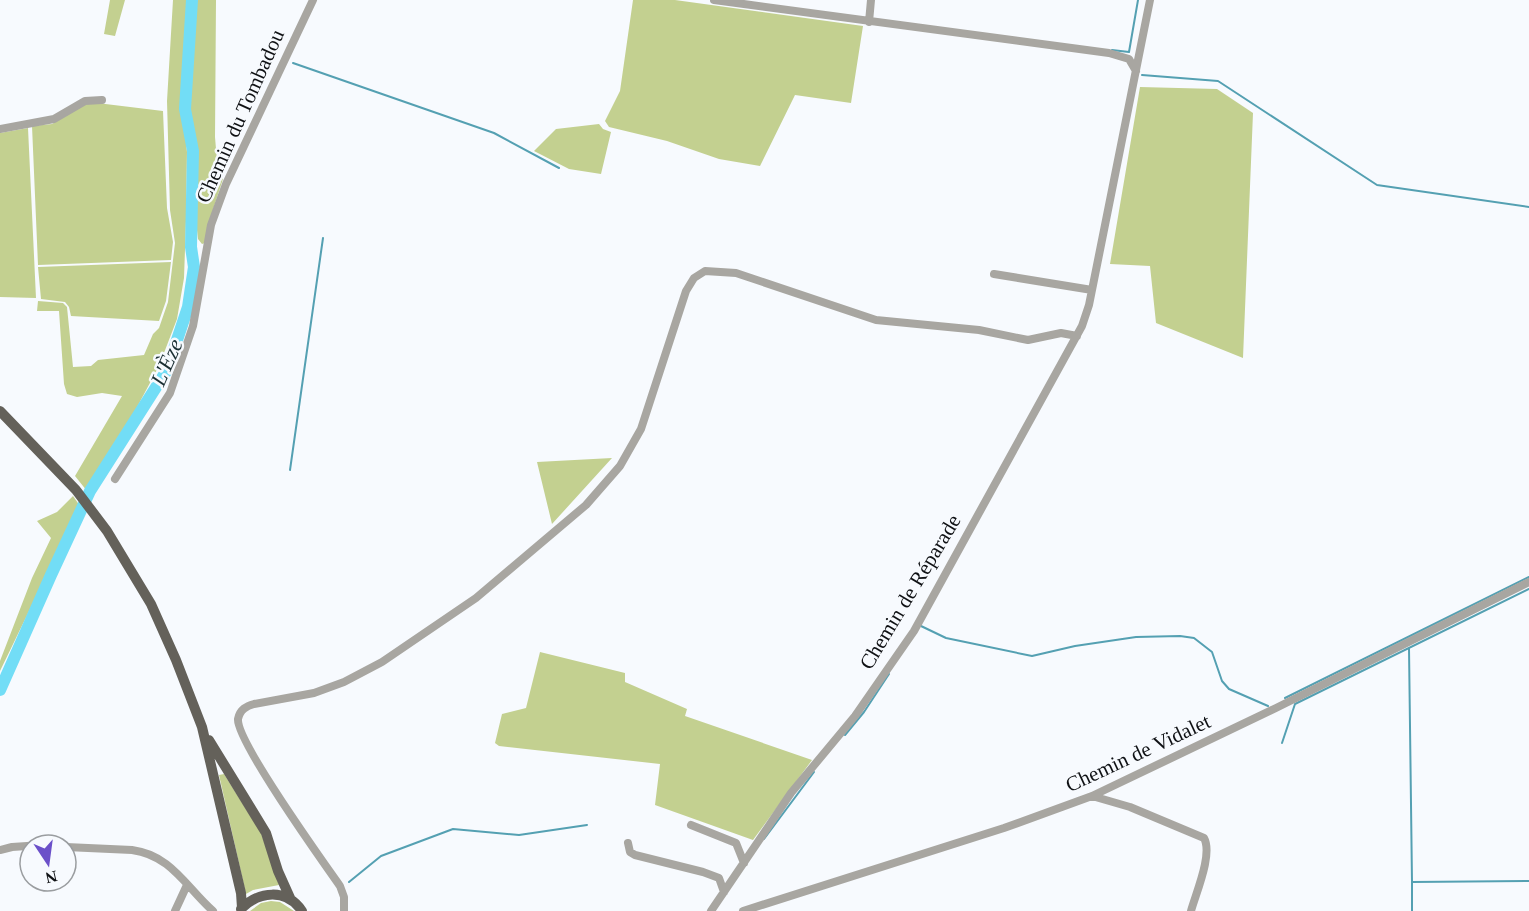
<svg xmlns="http://www.w3.org/2000/svg" width="1529" height="911" viewBox="0 0 1529 911" font-family="Georgia,serif">
  <style>
    .green { fill: #c3d090 }
    .lines { fill: none; stroke-linecap: round; stroke-linejoin: round }
    .stream { stroke: #54a0b2; stroke-width: 2 }
    .river { stroke: #72ddf6; stroke-width: 12 }
    .minor { stroke: #a8a6a1; stroke-width: 8 }
    .major { stroke: #64615a; stroke-width: 10 }
    .labels { text-anchor: middle; stroke-width: 5; stroke-linejoin: round; paint-order: stroke }
    .street-label { font-size: 21px; fill: #0f1114; stroke: #f7fafe }
    .water-label { font-size: 22px; font-style: italic; fill: #1a2e32; stroke: #f7fafe }
  </style>
  <rect width="100%" height="100%" fill="#f7fafe"/>
  <path class="green" d="M 110,0 L 125,0 L 115,36 L 104,34 Z
    M 173,0 L 187,0 L 183,111 L 187,152 L 186,221 L 184,278 L 177,319 L 159,366 L 128,424 L 87,491 L 75,476 L 122,396 L 102,393 L 77,397 L 67,394 L 64,384 L 59,311 L 37,311 L 38,301 L 63,303 L 67,307 L 73,367 L 91,366 L 98,360 L 144,355 L 153,334 L 159,328 L 168,302 L 175,243 L 170,210 L 167,101 Z
    M 195,0 L 216,0 L 215,137 L 217,161 L 223,179 L 208,225 L 205,243 L 202,244 L 198,239 L 196,221 L 196,138 L 187,107 Z
    M 633,0 L 675,0 L 863,26 L 851,103 L 795,95 L 760,166 L 719,159 L 667,141 L 609,127 L 605,121 L 620,91 Z
    M 1140,87 L 1217,89 L 1253,113 L 1243,358 L 1156,323 L 1150,266 L 1110,264 Z
    M 89,102 L 163,111 L 167,208 L 173,242 L 171,260 L 38,265 L 32,126 L 52,124 Z
    M 599,124 L 603,129 L 611,132 L 601,174 L 569,169 L 534,151 L 556,129 Z
    M 28,128 L 36,298 L 0,297 L 0,133 Z
    M 171,262 L 166,301 L 159,321 L 71,316 L 69,307 L 65,302 L 41,299 L 38,267 Z
    M 612,458 L 552,524 L 537,462 Z
    M 73,496 L 80,506 L 0,671 L 0,661 L 32,578 L 51,538 L 37,521 L 57,512 Z
    M 540,652 L 625,673 L 625,682 L 687,709 L 685,716 L 812,760 L 753,840 L 655,805 L 660,764 L 499,746 L 495,743 L 502,714 L 526,708 Z
    M 224,774 L 261,833 L 279,885 L 253,890 L 246,894 L 219,775 Z
    M 271,901 L 280,902 L 294,911 L 250,911 L 261,903 Z"/>
  <g class="lines">
    <path class="stream" d="M 1112,50 L 1129,52 L 1138,0
      M 293,63 L 494,133 L 559,168
      M 1142,75 L 1218,81 L 1377,185 L 1529,207
      M 290,470 L 323,238
      M 921,626 L 946,638 L 1032,656 L 1075,646 L 1136,637 L 1180,636 L 1194,638 L 1212,652 L 1222,681 L 1229,689 L 1268,706
      M 1409,648 L 1412,882 L 1529,881
      M 1285,698 L 1529,577
      M 845,735 L 864,712 L 889,674
      M 1282,743 L 1295,704 L 1529,589
      M 764,839 L 814,772
      M 349,882 L 381,856 L 453,829 L 519,835 L 587,825
      M 1412,882 L 1412,911"/>
    <path class="river" d="M 0,690 L 51,575 L 90,491 L 167,370 L 188,307 L 194,267 L 191,247 L 193,151 L 185,109 L 192,0"/>
    <path class="minor" d="M 714,0 L 1109,53 L 1129,59 L 1136,71
      M 869,22 L 871,0
      M 0,129 L 54,119 L 85,101 L 102,100
      M 994,274 L 1092,290
      M 115,479 L 170,393 L 193,326 L 211,225 L 226,184 L 313,0
      M 1092,796 L 1130,807 L 1204,838 C 1213,854 1196,893 1191,911
      M 691,825 L 736,843 L 744,863
      M 628,843 L 630,852 L 635,855 L 703,872 L 719,878 L 724,892
      M 66,847 L 132,850 C 171,855 186,887 213,911
      M 0,850 L 12,847 L 42,845
      M 175,911 L 187,885
      M 344,911 L 344,897 L 340,886 C 323,862 236,740 238,719 C 240,709 247,706 254,704 L 314,693 L 344,682 L 382,662 L 476,598 L 586,505 L 620,466 L 641,429 L 686,291 L 694,278 L 705,271 L 736,273 L 876,320 L 979,330 L 1028,340 L 1061,333 L 1077,336
      M 711,911 L 791,793 L 855,716 L 914,631 L 1082,326 L 1089,305 L 1150,0
      M 743,911 L 1004,828 L 1092,796 L 1276,708 L 1529,582"/>
    <path class="major" d="M 0,411 L 76,490 L 107,531 L 151,604 L 176,660 L 202,727 L 241,893 L 242,908
      M 209,740 L 266,833 L 278,871 L 291,900
      M 241,909 C 259,891 286,888 302,911"/>
  </g>
  <g class="labels">
    <g class="street-label">
      <text transform="translate(240 116) rotate(-66)" y="7">Chemin du Tombadou</text>
      <text transform="translate(910 592) rotate(-59)" y="7">Chemin de Réparade</text>
      <text transform="translate(1138 753) rotate(-25)" y="7">Chemin de Vidalet</text>
    </g>
    <g class="water-label">
      <text transform="translate(166 362) rotate(-66)" y="8">L'Èze</text>
    </g>
  </g>
  <g transform="translate(48 863) rotate(167)"><circle r="28" fill="#f7fafe" stroke="#9a9da0" stroke-width="1.5"/>
  <path d="M0-4.5L10 22L0 15L-10 22Z" fill="#6b50c9"/>
  <text y="-9" font-size="16" font-weight="bold" text-anchor="middle" fill="#0f1114">N</text>
  </g>
</svg>
